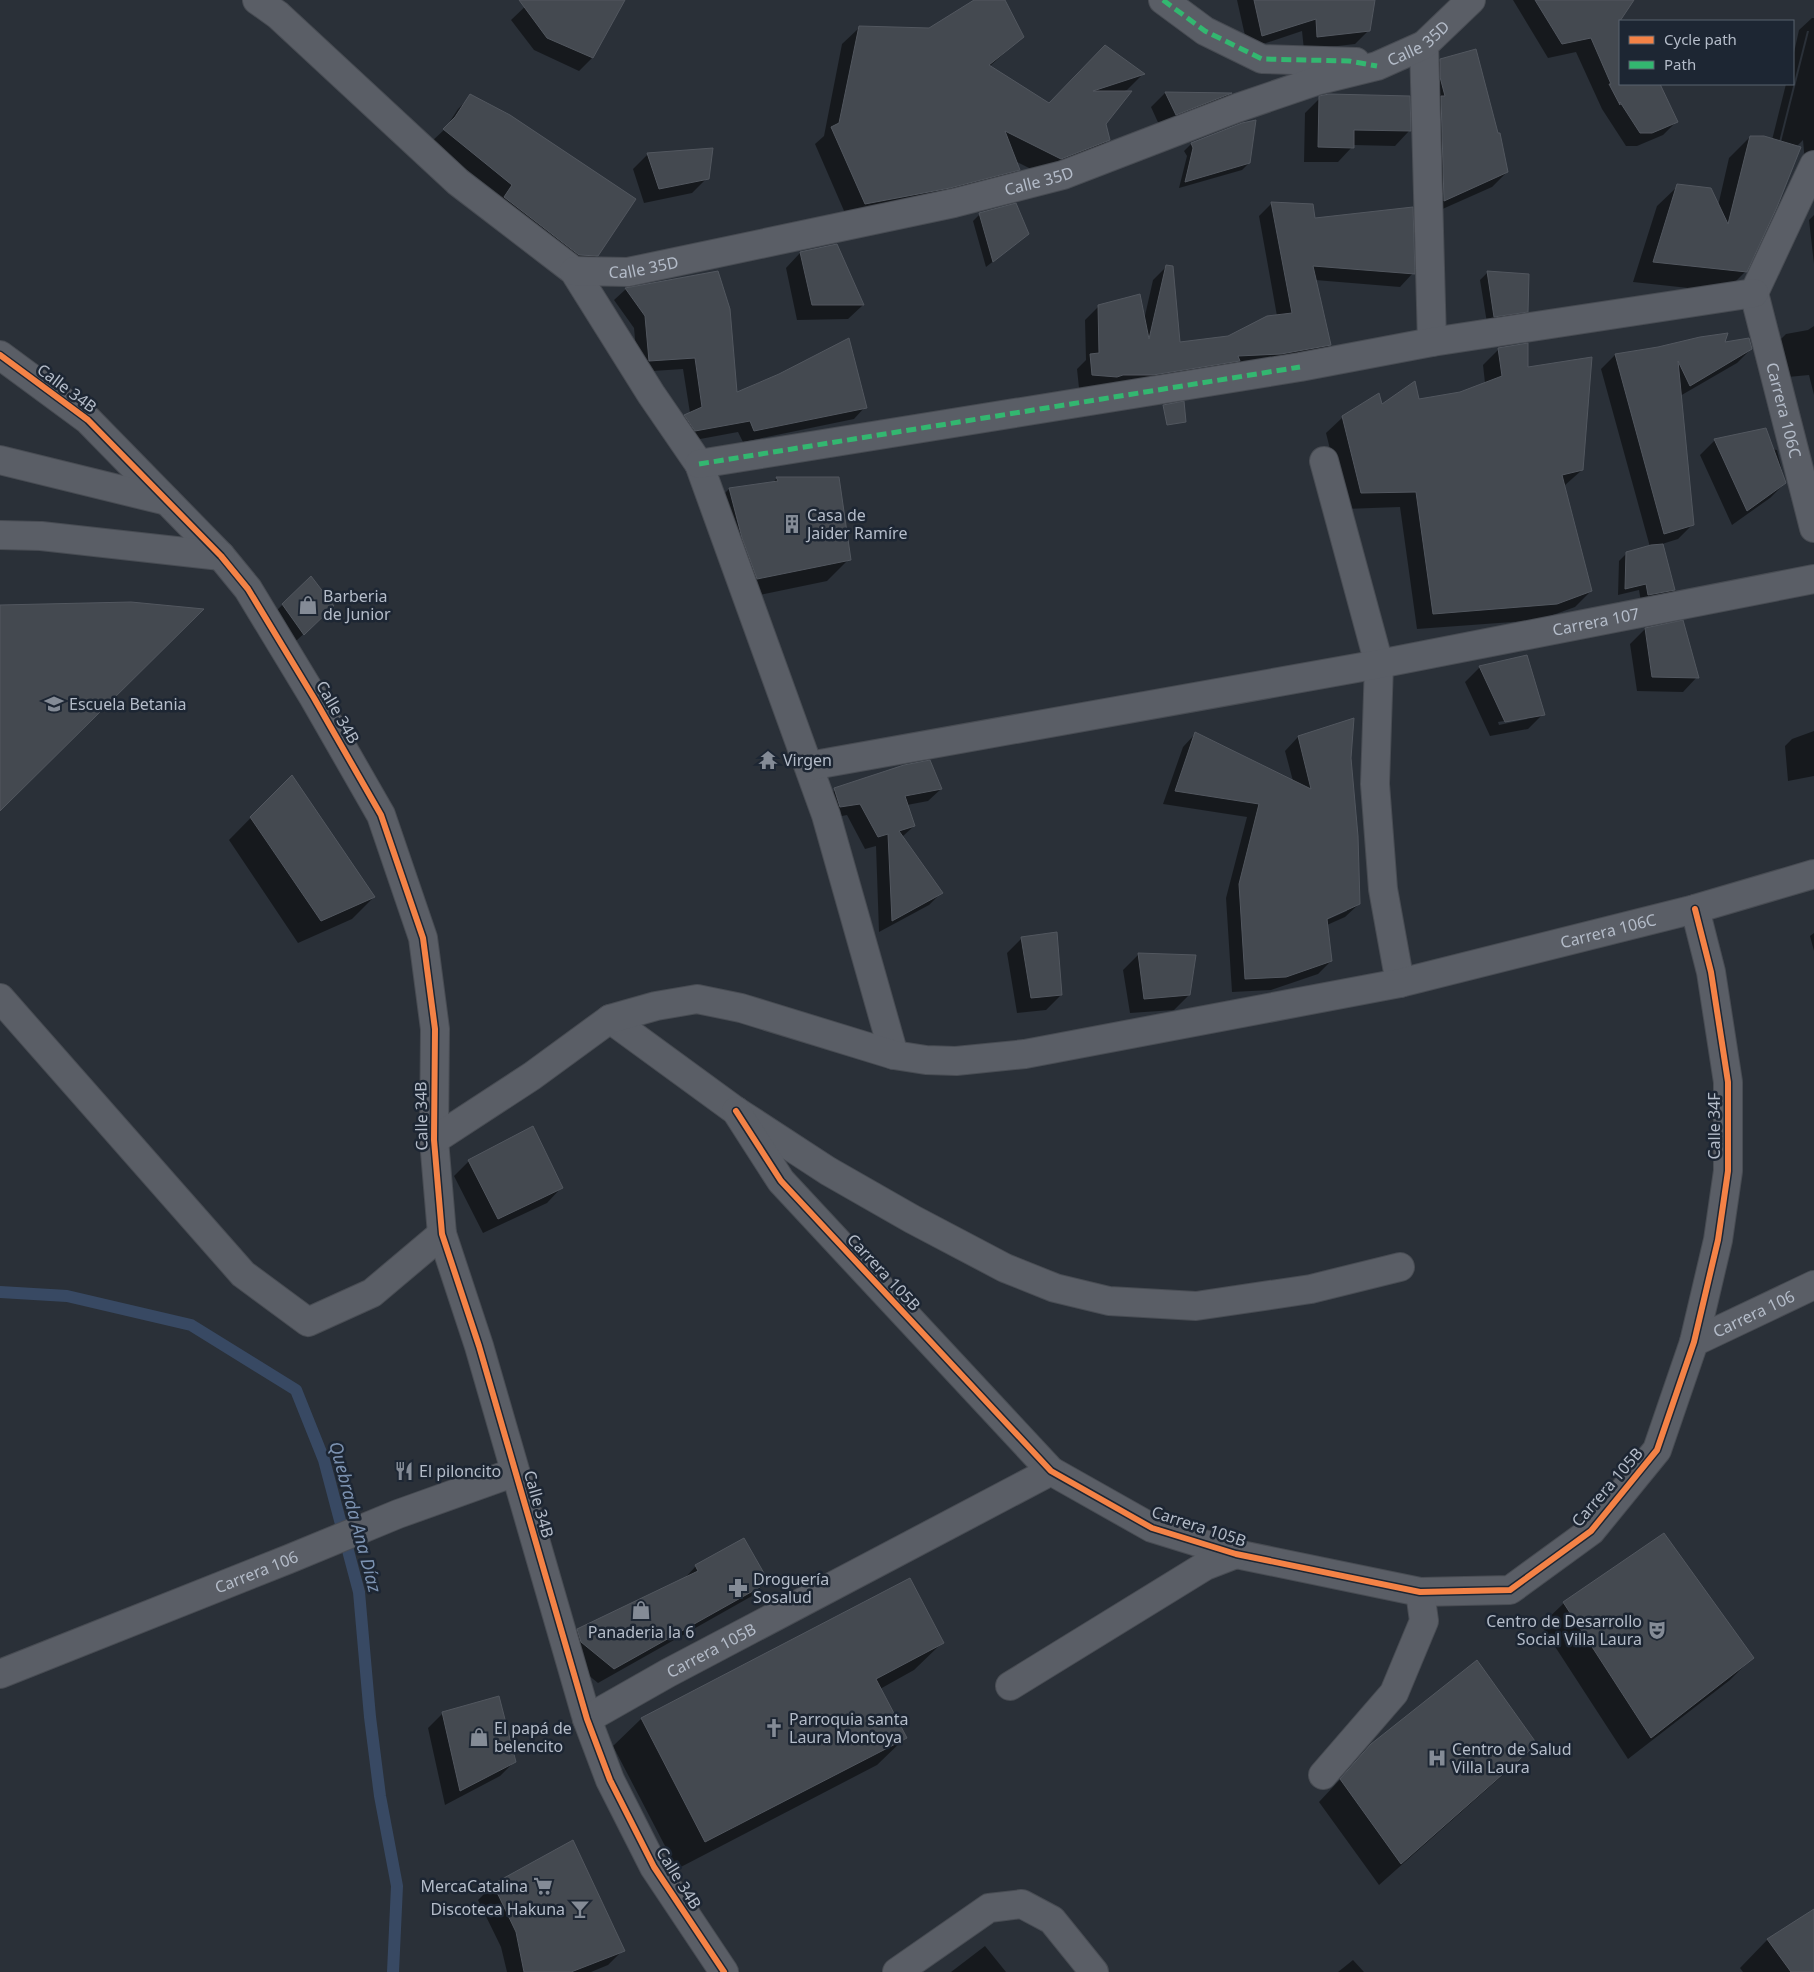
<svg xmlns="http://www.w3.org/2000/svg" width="1814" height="1972" viewBox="0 0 1814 1972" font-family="'Noto Sans',sans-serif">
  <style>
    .shadow { fill: #0007; fill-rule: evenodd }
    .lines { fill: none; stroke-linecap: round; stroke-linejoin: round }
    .stream { stroke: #384963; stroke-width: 12 }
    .building { fill: #444950; stroke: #52575f }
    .minor-casing { stroke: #484c53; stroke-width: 30 }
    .minor { stroke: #5a5e66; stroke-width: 28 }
    .quiet { stroke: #33b770; stroke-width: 5; stroke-dasharray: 10 5; stroke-linecap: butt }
    .cycleway-casing { stroke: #1d2633; stroke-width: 9 }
    .cycleway { stroke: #f48246; stroke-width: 6 }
    .labels { text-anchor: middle; stroke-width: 5; stroke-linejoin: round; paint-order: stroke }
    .street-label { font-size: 16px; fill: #b4bcc9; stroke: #1d2633 }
    .poi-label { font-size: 16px; fill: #b4bcc9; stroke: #1d2633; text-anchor: start }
    .water-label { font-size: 18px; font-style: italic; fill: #7c92b1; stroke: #1d2633 }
  </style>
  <rect width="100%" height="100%" fill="#2a3038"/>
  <path class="shadow" d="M 532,0 L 601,0 L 615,16 L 592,58 L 579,71 L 534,50 L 511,20 Z
    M 977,0 L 1004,0 L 1022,37 L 990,66 L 1049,105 L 1143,74 L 1127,90 L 1122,92 L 1105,123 L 1108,140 L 1092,157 L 1043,175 L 1015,161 L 1018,170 L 1002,186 L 848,220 L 815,144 L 824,136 L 842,44 L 859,28 L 930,29 Z
    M 1237,0 L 1373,0 L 1369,30 L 1355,44 L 1304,50 L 1302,31 L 1248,49 Z
    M 1513,0 L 1633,0 L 1617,26 L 1620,30 L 1620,84 L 1659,84 L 1677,121 L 1663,135 L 1637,146 L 1626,146 L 1602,109 L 1576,52 L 1548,58 Z
    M 1812,18 L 1814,18 L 1814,156 L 1805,163 L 1803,140 L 1796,147 L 1746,271 L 1725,292 L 1633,282 L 1657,206 L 1678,186 L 1718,206 L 1729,158 L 1750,137 L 1772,140 L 1786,84 L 1793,84 L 1793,57 L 1799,30 ZM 1807,31 L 1809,31 L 1781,142 L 1779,142 Z
    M 1441,60 L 1507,172 L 1492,187 L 1429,215 L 1426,75 Z
    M 1165,93 L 1229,94 L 1216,107 L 1161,129 L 1151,107 Z
    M 471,96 L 597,255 L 584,268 L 431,142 L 445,129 L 458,109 Z
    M 1320,98 L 1409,131 L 1395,146 L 1353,145 L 1352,147 L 1338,162 L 1304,162 L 1305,113 Z
    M 1191,144 L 1249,163 L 1242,170 L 1179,188 L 1187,156 L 1184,151 Z
    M 648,154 L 707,178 L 692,193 L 644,203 L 633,169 Z
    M 1272,203 L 1314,219 L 1413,273 L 1400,287 L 1315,280 L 1330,345 L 1316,358 L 1103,390 L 1079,388 L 1077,369 L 1086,360 L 1085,320 L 1099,306 L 1144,320 L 1153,280 L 1167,266 L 1178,344 L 1229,337 L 1277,316 L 1259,216 Z
    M 980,214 L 1028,234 L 986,267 L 973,221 Z
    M 1814,215 L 1814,264 L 1809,220 Z
    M 800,253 L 863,305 L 848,319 L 797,320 L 786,268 Z
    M 1487,273 L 1528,275 L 1527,311 L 1520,318 L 1487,323 L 1480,280 Z
    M 626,289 L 736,393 L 865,407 L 854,419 L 743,442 L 738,432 L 684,442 L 673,427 L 685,416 L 690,413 L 683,369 L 638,372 L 634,328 L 614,300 Z
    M 1814,326 L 1814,395 L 1809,375 L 1788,377 L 1775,345 L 1786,334 L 1808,330 Z
    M 1499,349 L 1582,470 L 1564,486 L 1591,591 L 1575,607 L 1539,620 L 1417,629 L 1400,507 L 1345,509 L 1326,433 L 1343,417 L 1381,406 L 1460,393 L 1485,383 L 1483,365 Z
    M 1751,349 L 1737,363 L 1680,396 L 1692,525 L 1678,539 L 1662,544 L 1674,590 L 1667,597 L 1641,602 L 1639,590 L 1618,595 L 1619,561 L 1627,553 L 1650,547 L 1601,369 L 1615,355 Z
    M 1715,440 L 1777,450 L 1785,483 L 1770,498 L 1732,525 L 1700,455 Z
    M 838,478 L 849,559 L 827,581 L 735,600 L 707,511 L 729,489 L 772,484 L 776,479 Z
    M 311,577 L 326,613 L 296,641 L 275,612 Z
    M 1645,629 L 1697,677 L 1683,692 L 1637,691 L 1630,644 Z
    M 1480,667 L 1543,714 L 1528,729 L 1490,736 L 1465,682 ZM 1527,717 L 1527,719 L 1499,725 L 1498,722 Z
    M 1814,731 L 1814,776 L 1788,781 L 1785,746 L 1792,739 Z
    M 1196,733 L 1293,781 L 1285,751 L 1298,737 L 1350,758 L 1359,904 L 1345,917 L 1327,925 L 1331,961 L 1318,974 L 1271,990 L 1232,992 L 1226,898 L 1247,817 L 1163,804 L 1183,747 ZM 1347,909 L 1347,911 L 1322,922 L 1321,920 Z
    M 291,777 L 374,897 L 352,919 L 298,943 L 229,840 Z
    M 941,789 L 928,801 L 907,805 L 914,826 L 902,837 L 941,893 L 929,905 L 879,932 L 876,846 L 865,849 L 847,815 L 827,819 L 822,802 L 835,790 Z
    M 1814,933 L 1814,951 L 1810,936 Z
    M 1022,938 L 1061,995 L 1046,1010 L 1017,1013 L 1007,953 Z
    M 1138,955 L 1195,956 L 1189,995 L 1174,1010 L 1130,1013 L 1123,970 Z
    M 469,1161 L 561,1188 L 547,1203 L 483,1233 L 454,1176 Z
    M 1663,1535 L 1752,1658 L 1730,1680 L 1628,1759 L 1541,1625 L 1564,1603 Z
    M 696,1566 L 767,1582 L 752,1596 L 598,1683 L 566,1657 L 563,1645 L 578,1630 L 683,1580 Z
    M 942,1643 L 914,1670 L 880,1689 L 905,1738 L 877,1765 L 677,1869 L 613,1746 L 641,1719 Z
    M 443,1713 L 515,1761 L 500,1776 L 445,1805 L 428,1728 Z
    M 1536,1744 L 1513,1766 L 1379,1885 L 1319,1802 L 1372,1745 Z
    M 572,1841 L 623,1950 L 608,1965 L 591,1972 L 507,1972 L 501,1947 L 478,1900 L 493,1885 Z
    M 1814,1910 L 1814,1972 L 1743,1972 L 1740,1968 L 1767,1940 Z
    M 985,1946 L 1006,1972 L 951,1972 Z
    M 1353,1960 L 1364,1972 L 1338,1972 Z"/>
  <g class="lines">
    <path class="stream" d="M 0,1292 L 67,1296 L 191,1325 L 296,1390 L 324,1460 L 359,1592 L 370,1717 L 380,1796 L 397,1886 L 393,1972"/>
  </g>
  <path class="building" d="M 519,0 L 625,0 L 593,58 L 547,38 Z
    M 974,0 L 1005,0 L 1024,37 L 989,65 L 1049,103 L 1105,45 L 1145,74 L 1093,91 L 1132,91 L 1106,124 L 1110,140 L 1061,159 L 1005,131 L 1020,170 L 950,188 L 865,204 L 831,127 L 839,123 L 859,26 L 929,28 Z
    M 1254,0 L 1375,0 L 1370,31 L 1317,37 L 1316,19 L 1262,36 Z
    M 1535,0 L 1634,0 L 1620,21 L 1620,84 L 1660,84 L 1678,122 L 1652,133 L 1640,133 L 1620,102 L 1620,105 L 1609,84 L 1611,84 L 1591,38 L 1562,44 Z
    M 1476,49 L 1498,133 L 1500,133 L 1508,172 L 1444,201 L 1441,96 L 1445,96 L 1440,77 L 1440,59 Z
    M 1165,92 L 1232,93 L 1176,115 Z
    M 470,94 L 510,115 L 636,199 L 598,256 L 579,255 L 504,197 L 512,185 L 443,129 L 455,117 Z
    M 1329,94 L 1410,96 L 1411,131 L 1354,130 L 1354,148 L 1318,147 L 1319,96 Z
    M 1256,120 L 1250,163 L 1185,182 L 1193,148 L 1191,143 L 1242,123 Z
    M 1750,136 L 1764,136 L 1801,147 L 1777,207 L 1747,272 L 1653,262 L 1677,184 L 1711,188 L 1728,224 Z
    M 713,148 L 709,179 L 659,189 L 647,153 Z
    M 1271,202 L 1313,204 L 1315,218 L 1413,207 L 1415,274 L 1313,266 L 1331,345 L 1281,354 L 1238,356 L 1240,361 L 1153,375 L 1123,375 L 1117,377 L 1092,375 L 1090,354 L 1099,353 L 1098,305 L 1140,294 L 1149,339 L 1166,265 L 1173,266 L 1180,342 L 1228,336 L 1267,316 L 1292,313 Z
    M 1016,203 L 1029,234 L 993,262 L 979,213 Z
    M 837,244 L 864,305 L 812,305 L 800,252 Z
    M 718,271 L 730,309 L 737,392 L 779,374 L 849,338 L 867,408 L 754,431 L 750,421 L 695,431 L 684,415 L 702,407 L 695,358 L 649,361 L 645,316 L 625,288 Z
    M 1487,271 L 1529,274 L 1528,312 L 1494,317 Z
    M 1728,333 L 1725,342 L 1749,338 L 1752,349 L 1690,386 L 1678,361 L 1694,525 L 1664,534 L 1615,354 L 1658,347 L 1700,337 Z
    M 1528,343 L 1528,367 L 1592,357 L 1583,470 L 1562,475 L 1592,591 L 1557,604 L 1433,614 L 1416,492 L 1361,493 L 1342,416 L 1379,393 L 1382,404 L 1415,381 L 1419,399 L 1460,392 L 1502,376 L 1498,348 Z
    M 1184,401 L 1186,422 L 1167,425 L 1163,405 Z
    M 1766,428 L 1786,483 L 1747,511 L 1714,439 Z
    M 776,477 L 839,477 L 851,560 L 757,579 L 742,538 L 729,488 L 778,481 Z
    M 1663,544 L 1675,590 L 1648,595 L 1646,584 L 1625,589 L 1626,552 L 1651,545 Z
    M 311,576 L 334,606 L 304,635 L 282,604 Z
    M 131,602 L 204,609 L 0,811 L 0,605 Z
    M 1683,620 L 1699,678 L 1652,677 L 1645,628 Z
    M 1527,655 L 1545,715 L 1505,722 L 1479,666 Z
    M 1354,718 L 1351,758 L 1358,836 L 1360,904 L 1327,919 L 1332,961 L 1286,977 L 1245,979 L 1239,884 L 1259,804 L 1175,791 L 1195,732 L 1311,789 L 1298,736 Z
    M 930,760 L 942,789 L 905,796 L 915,826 L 899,831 L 943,893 L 892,921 L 888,834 L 878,837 L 860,804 L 840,807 L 834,788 L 904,765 Z
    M 292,775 L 375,897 L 321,921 L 250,817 Z
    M 1057,932 L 1062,995 L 1031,998 L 1021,937 Z
    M 1138,953 L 1196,955 L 1190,995 L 1144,999 Z
    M 533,1126 L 563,1188 L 498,1219 L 468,1160 Z
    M 1664,1533 L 1754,1658 L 1651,1738 L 1563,1602 Z
    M 744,1538 L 769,1582 L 614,1669 L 581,1642 L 577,1629 L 698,1571 L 695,1565 Z
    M 910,1578 L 944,1643 L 876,1679 L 907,1738 L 705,1842 L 641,1718 Z
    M 1477,1660 L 1537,1744 L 1401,1864 L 1340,1779 L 1371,1744 Z
    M 499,1696 L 516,1762 L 460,1791 L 442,1712 Z
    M 573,1840 L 625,1951 L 571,1972 L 524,1972 L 516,1932 L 493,1884 Z
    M 1814,1909 L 1814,1972 L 1791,1972 L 1767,1939 Z"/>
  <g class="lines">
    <g class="minor-casing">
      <g id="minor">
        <path d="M 257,0 L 278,15 L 458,182 L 574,271 L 651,394 L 699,464 L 826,815 L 894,1055"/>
        <path d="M 1163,0 L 1205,31 L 1262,59 L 1356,62"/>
        <path d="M 1424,45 L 1432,342"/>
        <path id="s1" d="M 574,271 L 628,272 L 954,203 L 1063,175 L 1237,108 L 1316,81 L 1377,66 L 1424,45 L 1471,0"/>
        <path id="s2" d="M 1754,293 L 1814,528"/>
        <path d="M 1754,293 L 1814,165"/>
        <path d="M 0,355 L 88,420 L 221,556 L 248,589 L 314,698 L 381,815 L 423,938 L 435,1029 L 434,1140 L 442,1234 L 479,1346 L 587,1719 L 610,1780 L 654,1867 L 724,1972"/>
        <path d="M 0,460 L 167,501"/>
        <path d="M 1324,461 L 1379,664 L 1375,784 L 1383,889 L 1400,983"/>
        <path d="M 699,464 L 1300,367 L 1432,342 L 1754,293"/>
        <path d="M 0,535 L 41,536 L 221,556"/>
        <path id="s3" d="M 809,766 L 1379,664 L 1814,579"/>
        <path d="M 0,998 L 243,1274 L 308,1322 L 372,1293 L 442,1234"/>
        <path d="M 610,1019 L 736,1111 L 828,1171 L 912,1219 L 1005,1268 L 1055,1288 L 1109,1301 L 1196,1306 L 1311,1289 L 1400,1267"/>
        <path d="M 736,1111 L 781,1181 L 1051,1471 L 1152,1528 L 1236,1554 L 1420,1592 L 1510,1590 L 1591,1531 L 1657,1450 L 1694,1342 L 1718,1240 L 1728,1171 L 1728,1082 L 1711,972 L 1695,909"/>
        <path id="s4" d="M 434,1140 L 532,1076 L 610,1019 L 656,1006 L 697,999 L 741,1008 L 894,1055 L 926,1060 L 956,1061 L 1025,1054 L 1400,983 L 1695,909 L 1814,874"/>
        <path id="s5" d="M 1694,1342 L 1814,1285"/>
        <path id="s6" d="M 0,1674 L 289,1559 L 398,1514 L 515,1472"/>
        <path d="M 1010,1686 L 1205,1566 L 1236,1554"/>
        <path id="s7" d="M 587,1719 L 668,1673 L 1051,1471"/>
        <path d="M 1323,1775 L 1394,1693 L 1424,1621 L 1420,1592"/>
        <path d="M 897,1972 L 989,1908 L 1022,1904 L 1052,1920 L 1094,1972"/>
      </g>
    </g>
    <use href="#minor" class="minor"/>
    <path class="quiet" d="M 1163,0 L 1205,31 L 1262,59 L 1349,61 L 1377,66
      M 699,464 L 1300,367"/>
    <g class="cycleway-casing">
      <path id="cycleway" d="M 0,355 L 88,420 L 221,556 L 248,589 L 314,698 L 381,815 L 423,938 L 435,1029 L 434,1140 L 442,1234 L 479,1346 L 587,1719 L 610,1780 L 654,1867 L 724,1972
        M 736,1111 L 781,1181 L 1051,1471 L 1152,1528 L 1236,1554 L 1420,1592 L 1510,1590 L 1591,1531 L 1657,1450 L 1694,1342 L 1718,1240 L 1728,1171 L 1728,1082 L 1711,972 L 1695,909"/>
    </g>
    <use href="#cycleway" class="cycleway"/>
  </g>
  <defs>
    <g id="building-bare" transform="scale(1.5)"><path d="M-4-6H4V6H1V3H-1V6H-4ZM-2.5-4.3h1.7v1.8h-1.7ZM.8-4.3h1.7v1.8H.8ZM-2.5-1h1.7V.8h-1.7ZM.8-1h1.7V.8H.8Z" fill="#848b96" stroke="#1d2633" stroke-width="2.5" paint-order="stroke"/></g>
    <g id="shop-bare" transform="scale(1.5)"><path d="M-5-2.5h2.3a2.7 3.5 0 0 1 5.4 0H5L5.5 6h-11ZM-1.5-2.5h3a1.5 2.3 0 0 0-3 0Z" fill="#848b96" stroke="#1d2633" stroke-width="2.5" paint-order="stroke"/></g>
    <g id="school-bare" transform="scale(1.5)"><path d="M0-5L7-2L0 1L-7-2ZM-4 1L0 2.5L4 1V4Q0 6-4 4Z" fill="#848b96" stroke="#1d2633" stroke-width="2.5" paint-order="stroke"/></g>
    <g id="temple-bare" transform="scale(1.5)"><path d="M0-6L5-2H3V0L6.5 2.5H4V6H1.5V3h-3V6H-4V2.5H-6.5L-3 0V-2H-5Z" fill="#848b96" stroke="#1d2633" stroke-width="2.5" paint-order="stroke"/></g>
    <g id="restaurant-bare" transform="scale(1.5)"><path d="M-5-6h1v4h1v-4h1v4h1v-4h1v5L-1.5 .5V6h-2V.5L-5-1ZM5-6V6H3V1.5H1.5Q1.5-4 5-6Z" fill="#848b96" stroke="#1d2633" stroke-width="2.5" paint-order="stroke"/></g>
    <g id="pharmacy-bare" transform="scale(1.5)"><path d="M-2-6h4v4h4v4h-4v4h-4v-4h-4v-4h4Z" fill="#848b96" stroke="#1d2633" stroke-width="2.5" paint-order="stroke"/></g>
    <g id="theatre-bare" transform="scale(1.5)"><path d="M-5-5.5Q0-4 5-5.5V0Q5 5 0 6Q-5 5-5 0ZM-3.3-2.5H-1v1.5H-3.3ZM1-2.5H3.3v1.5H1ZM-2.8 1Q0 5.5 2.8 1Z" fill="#848b96" stroke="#1d2633" stroke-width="2.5" paint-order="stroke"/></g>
    <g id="church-bare" transform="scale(1.5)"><path d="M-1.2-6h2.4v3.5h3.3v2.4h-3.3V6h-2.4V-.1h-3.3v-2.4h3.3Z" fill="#848b96" stroke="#1d2633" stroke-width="2.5" paint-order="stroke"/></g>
    <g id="hospital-bare" transform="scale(1.5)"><path d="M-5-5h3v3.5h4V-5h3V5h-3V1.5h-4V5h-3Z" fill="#848b96" stroke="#1d2633" stroke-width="2.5" paint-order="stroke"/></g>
    <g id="supermarket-bare" transform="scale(1.5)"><path d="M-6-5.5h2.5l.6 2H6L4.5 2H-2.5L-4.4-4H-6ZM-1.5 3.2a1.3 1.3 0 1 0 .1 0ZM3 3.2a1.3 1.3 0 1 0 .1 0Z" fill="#848b96" stroke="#1d2633" stroke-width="2.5" paint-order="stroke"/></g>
    <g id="bar-bare" transform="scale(1.5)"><path d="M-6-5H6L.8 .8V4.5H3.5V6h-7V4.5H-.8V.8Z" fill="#848b96" stroke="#1d2633" stroke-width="2.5" paint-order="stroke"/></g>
  </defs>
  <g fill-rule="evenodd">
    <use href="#building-bare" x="792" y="524"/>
    <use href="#shop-bare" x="308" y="605"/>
    <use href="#school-bare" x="54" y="704"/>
    <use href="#temple-bare" x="768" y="760"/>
    <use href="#restaurant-bare" x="404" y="1471"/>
    <use href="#pharmacy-bare" x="738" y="1588"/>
    <use href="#shop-bare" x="641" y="1610"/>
    <use href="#theatre-bare" x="1657" y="1630"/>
    <use href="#church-bare" x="774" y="1728"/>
    <use href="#shop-bare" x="479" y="1737"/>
    <use href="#hospital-bare" x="1437" y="1758"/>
    <use href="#supermarket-bare" x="543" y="1886"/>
    <use href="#bar-bare" x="580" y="1909"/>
  </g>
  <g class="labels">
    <g class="street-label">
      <text dy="6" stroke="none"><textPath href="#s1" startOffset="880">Calle 35D</textPath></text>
      <text dy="6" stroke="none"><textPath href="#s1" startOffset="475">Calle 35D</textPath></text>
      <text dy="6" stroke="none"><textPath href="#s1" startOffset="70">Calle 35D</textPath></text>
      <text transform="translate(67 388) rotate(37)" y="6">Calle 34B</text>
      <text dy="6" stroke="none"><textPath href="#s2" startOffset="121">Carrera 106C</textPath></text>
      <text dy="6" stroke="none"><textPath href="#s3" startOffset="800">Carrera 107</textPath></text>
      <text transform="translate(338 712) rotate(60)" y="6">Calle 34B</text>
      <text dy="6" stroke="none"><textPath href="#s4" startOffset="1236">Carrera 106C</textPath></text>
      <text transform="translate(421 1116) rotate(-91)" y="6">Calle 34B</text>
      <text transform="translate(1714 1126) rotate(-90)" y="6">Calle 34F</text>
      <text transform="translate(884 1272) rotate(47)" y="6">Carrera 105B</text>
      <text dy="6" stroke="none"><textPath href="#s5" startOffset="66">Carrera 106</textPath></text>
      <text transform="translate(1607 1487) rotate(-49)" y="6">Carrera 105B</text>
      <text transform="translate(539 1504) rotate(74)" y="6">Calle 34B</text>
      <text transform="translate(1199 1526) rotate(18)" y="6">Carrera 105B</text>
      <text dy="6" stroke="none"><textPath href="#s6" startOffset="276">Carrera 106</textPath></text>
      <text dy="6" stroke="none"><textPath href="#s7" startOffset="142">Carrera 105B</textPath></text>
      <text transform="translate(679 1878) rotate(58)" y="6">Calle 34B</text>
    </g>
    <g class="poi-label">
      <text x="807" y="521">Casa de<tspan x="807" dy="18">Jaider Ramíre</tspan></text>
      <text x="323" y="602">Barberia<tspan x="323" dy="18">de Junior</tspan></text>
      <text x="69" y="710">Escuela Betania</text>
      <text x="783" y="766">Virgen</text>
      <text x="419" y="1477">El piloncito</text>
      <text x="753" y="1585">Droguería<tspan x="753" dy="18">Sosalud</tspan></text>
      <text x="1642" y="1627" text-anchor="end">Centro de Desarrollo<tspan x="1642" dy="18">Social Villa Laura</tspan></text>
      <text x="641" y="1638" text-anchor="middle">Panaderia la 6</text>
      <text x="789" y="1725">Parroquia santa<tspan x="789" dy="18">Laura Montoya</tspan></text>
      <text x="494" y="1734">El papá de<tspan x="494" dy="18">belencito</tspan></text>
      <text x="1452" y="1755">Centro de Salud<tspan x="1452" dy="18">Villa Laura</tspan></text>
      <text x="528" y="1892" text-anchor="end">MercaCatalina</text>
      <text x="565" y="1915" text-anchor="end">Discoteca Hakuna</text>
    </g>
    <g class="water-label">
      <text transform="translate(355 1517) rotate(75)" y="6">Quebrada Ana Díaz</text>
    </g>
  </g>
  <rect x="1619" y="20" width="175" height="65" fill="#1d2633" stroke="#59626f"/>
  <rect x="1629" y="36" width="25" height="8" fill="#f48246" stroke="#59626f"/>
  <text x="1664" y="45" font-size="15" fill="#b4bcc9">Cycle path</text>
  <rect x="1629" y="61" width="25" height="8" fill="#33b770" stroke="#59626f"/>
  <text x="1664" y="70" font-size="15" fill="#b4bcc9">Path</text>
</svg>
